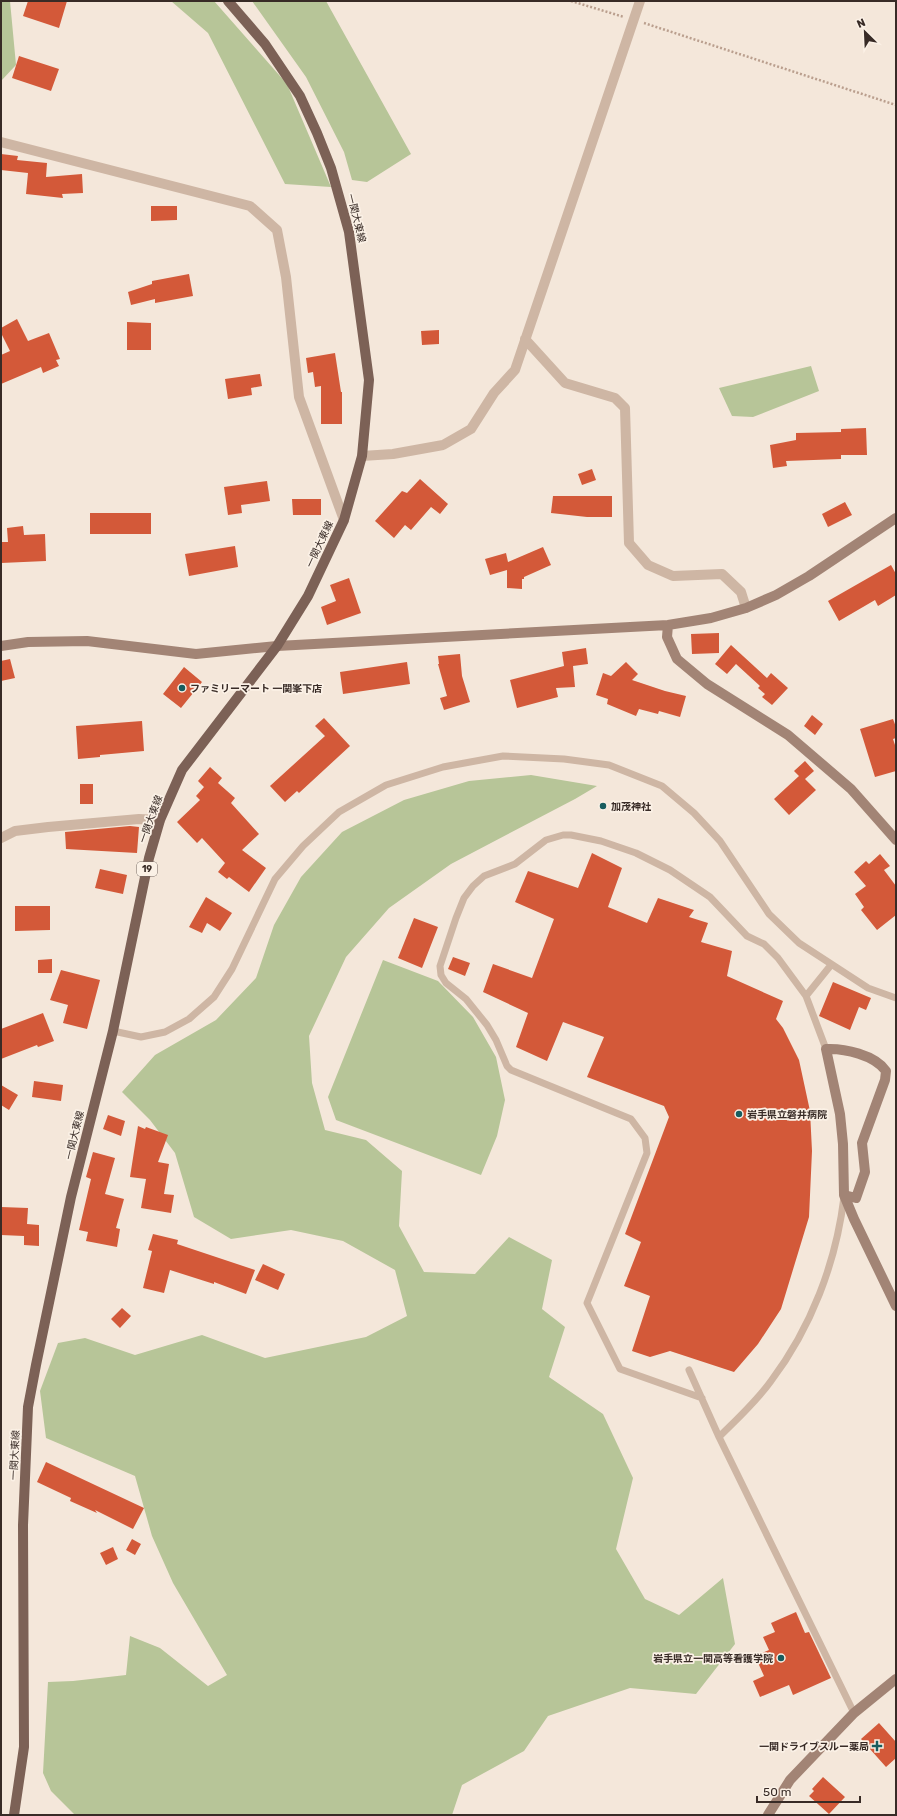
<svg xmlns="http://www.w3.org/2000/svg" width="897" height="1816" viewBox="0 0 897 1816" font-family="Rubik,'Noto Sans JP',sans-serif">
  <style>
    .green { fill: #b7c598 }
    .building { fill: #d35939 }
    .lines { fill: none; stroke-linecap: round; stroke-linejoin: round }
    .path { stroke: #ba9f8e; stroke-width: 2.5; stroke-dasharray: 2 2; stroke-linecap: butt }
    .lane { stroke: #ceb6a4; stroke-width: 7 }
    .street { stroke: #ceb6a4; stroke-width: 10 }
    .secondary { stroke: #a28475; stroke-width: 10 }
    .primary { stroke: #7c6156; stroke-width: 10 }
    .poi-dot { fill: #175c5e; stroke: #fbf1e6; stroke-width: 1.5 }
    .labels { text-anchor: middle; stroke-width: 3.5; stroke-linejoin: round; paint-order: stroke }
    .shield { fill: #fbf1e6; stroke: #726660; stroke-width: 1 }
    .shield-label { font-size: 9px; font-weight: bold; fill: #382b26 }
    .street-label { font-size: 10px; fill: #382b26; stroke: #fbf1e6 }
    .poi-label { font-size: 10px; font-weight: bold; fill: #382b26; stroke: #fbf1e6; text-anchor: start }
  </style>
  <rect width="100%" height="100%" fill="#f4e7da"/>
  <path class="green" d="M 1,1 L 10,1 L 16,65 L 1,81 Z
    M 171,1 L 214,1 L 287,84 L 331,187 L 285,184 L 208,33 Z
    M 252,1 L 326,1 L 411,154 L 367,182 L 352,180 L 344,152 L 306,77 Z
    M 811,366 L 819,391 L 753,417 L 732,416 L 719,388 Z
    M 531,775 L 597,786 L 575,799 L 451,864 L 389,908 L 346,957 L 309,1036 L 312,1083 L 325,1130 L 366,1140 L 402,1171 L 399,1226 L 424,1272 L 475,1274 L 509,1237 L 552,1260 L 542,1309 L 565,1327 L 549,1377 L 603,1414 L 633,1478 L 616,1549 L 645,1599 L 679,1615 L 723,1578 L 735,1644 L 696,1694 L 630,1688 L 548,1716 L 524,1751 L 462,1785 L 452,1815 L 75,1815 L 51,1791 L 43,1773 L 48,1682 L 73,1681 L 126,1675 L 130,1636 L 160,1648 L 208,1686 L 227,1675 L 173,1583 L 152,1536 L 135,1476 L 46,1438 L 40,1391 L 58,1343 L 85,1338 L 135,1355 L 202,1335 L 265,1358 L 366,1337 L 407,1316 L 395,1270 L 343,1241 L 291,1230 L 231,1239 L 194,1217 L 175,1153 L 150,1120 L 122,1092 L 155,1055 L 216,1020 L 256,978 L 274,925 L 301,877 L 342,832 L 404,800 L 469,781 Z
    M 383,960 L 438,981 L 473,1017 L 496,1057 L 505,1100 L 497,1136 L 481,1175 L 336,1120 L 328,1097 Z"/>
  <path class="building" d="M 28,1 L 67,1 L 59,28 L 23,16 Z
    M 19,56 L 59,69 L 51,91 L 12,78 Z
    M 1,154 L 18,156 L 17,160 L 47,163 L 46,177 L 82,174 L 83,193 L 62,194 L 63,198 L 26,194 L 28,173 L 1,170 Z
    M 151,206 L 177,206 L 177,220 L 151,221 Z
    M 189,274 L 193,296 L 155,303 L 155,299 L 131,305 L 128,292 L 152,284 L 152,281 Z
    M 17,319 L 28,341 L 49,333 L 60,359 L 56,360 L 59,366 L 43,373 L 41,367 L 1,384 L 1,355 L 10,351 L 1,333 L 1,328 Z
    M 127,322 L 151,323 L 151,350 L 127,350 Z
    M 439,330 L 439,344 L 422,345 L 421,331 Z
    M 335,353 L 341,392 L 342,392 L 342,424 L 321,424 L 321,386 L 315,387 L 313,372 L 308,373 L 306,358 Z
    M 260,374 L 262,386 L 251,388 L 252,395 L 228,399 L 225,379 Z
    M 866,428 L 867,455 L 841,455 L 841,459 L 786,461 L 787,466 L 773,468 L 770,445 L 796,440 L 796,433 L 841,432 L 841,429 Z
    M 592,469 L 596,480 L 582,485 L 578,474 Z
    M 420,479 L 448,504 L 440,514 L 431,507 L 411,530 L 405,525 L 394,538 L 375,521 L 402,491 L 407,493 Z
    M 267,481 L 270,501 L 241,505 L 242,513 L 228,515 L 224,487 Z
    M 553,496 L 612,496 L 612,517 L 587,517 L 551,513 Z
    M 292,499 L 321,499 L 321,515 L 293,515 Z
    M 845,502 L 852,515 L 828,527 L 822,514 Z
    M 90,513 L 151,513 L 151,534 L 90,534 Z
    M 23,526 L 24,535 L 45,534 L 46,561 L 1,563 L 1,542 L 8,542 L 7,528 Z
    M 235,546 L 238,567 L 189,576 L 185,554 Z
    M 543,547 L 551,565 L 524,577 L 524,579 L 522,579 L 522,589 L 507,588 L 507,570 L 490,575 L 485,559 L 506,553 L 508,562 Z
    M 891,565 L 896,574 L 896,595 L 878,606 L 875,600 L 839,621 L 828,601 Z
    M 349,578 L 361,613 L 327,625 L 321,607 L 336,601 L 330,585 Z
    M 719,633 L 719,653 L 692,654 L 691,634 Z
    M 731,645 L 767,678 L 771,673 L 788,688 L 772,705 L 762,697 L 765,694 L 758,688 L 760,686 L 736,664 L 727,674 L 715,664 Z
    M 586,648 L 588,664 L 573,666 L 575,687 L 556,688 L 558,697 L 517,708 L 510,680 L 564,666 L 562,652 Z
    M 460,654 L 462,676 L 470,702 L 444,710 L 440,698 L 447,696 L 438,664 L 439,664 L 438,656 Z
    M 10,659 L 15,678 L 1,681 L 1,661 Z
    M 407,662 L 410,684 L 343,694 L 340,672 Z
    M 626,662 L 638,674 L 632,680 L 665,691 L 686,696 L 680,717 L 659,711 L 658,714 L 639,709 L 636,716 L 607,704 L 608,699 L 596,695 L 603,673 L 611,676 Z
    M 184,667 L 202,682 L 181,708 L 163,694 Z
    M 812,715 L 823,724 L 815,735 L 804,726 Z
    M 324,718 L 350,746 L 299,793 L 297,791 L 285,802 L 270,786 L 325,736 L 315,726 Z
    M 893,719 L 896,727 L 896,738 L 893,739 L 896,748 L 896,771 L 875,777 L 860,729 Z
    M 142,721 L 144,751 L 100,755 L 100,757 L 78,759 L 76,726 Z
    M 805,761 L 814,771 L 805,779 L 816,790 L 789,815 L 774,799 L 799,776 L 794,771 Z
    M 210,767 L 222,778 L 218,783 L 235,798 L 231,803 L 259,834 L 242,850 L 266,868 L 249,892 L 229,877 L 227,879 L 218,872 L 225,863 L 202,838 L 197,843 L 177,822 L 200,800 L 196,796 L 204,787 L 198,781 Z
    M 80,784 L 93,784 L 93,804 L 80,804 Z
    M 130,826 L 139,827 L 137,853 L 66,849 L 65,832 Z
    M 592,853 L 622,868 L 608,907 L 647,923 L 658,898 L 694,910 L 689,917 L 708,923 L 701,942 L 732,951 L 727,976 L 783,1001 L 776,1019 L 783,1028 L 799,1060 L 810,1111 L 812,1151 L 809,1217 L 781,1309 L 758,1344 L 734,1372 L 670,1351 L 650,1357 L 632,1351 L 650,1296 L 624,1286 L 641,1242 L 625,1234 L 669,1117 L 664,1106 L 587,1077 L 604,1037 L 563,1022 L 547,1061 L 516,1047 L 528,1013 L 483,992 L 493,964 L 532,978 L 554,919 L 515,902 L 528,871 L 578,888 Z
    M 880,854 L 890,866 L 884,870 L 896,886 L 896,915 L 877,930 L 861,910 L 864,907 L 855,894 L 866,886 L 854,872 L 866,861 L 869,864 Z
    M 100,869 L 127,875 L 123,894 L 95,888 Z
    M 206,897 L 232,913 L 220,931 L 207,923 L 202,933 L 189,927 Z
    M 15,906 L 50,906 L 50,930 L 15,931 Z
    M 414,918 L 438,927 L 422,968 L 398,958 Z
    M 453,957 L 470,963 L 465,976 L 448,969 Z
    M 52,959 L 52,973 L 38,973 L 38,960 Z
    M 61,970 L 100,980 L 87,1029 L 63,1023 L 68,1005 L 50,1000 Z
    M 833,982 L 871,998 L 866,1010 L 859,1007 L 850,1030 L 819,1016 Z
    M 43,1013 L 54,1041 L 38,1047 L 37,1045 L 1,1059 L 1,1029 Z
    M 34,1081 L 63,1085 L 61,1101 L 32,1097 Z
    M 1,1085 L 18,1095 L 9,1110 L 1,1105 Z
    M 108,1115 L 125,1121 L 121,1136 L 103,1129 Z
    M 138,1126 L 145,1129 L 146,1127 L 168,1135 L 158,1162 L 169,1164 L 164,1194 L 174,1195 L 171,1213 L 141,1208 L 146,1179 L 130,1177 Z
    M 93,1152 L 115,1158 L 105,1194 L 124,1199 L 116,1228 L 120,1229 L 117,1247 L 86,1241 L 88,1232 L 79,1230 L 91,1179 L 86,1177 Z
    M 1,1207 L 28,1208 L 27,1224 L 39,1225 L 39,1246 L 24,1245 L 24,1236 L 1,1235 Z
    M 153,1234 L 178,1240 L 177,1244 L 255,1270 L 246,1294 L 214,1282 L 214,1284 L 170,1270 L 164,1293 L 143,1288 L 152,1251 L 148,1250 Z
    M 263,1264 L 285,1274 L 278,1290 L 255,1280 Z
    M 122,1308 L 131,1316 L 120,1328 L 111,1319 Z
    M 46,1462 L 144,1508 L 133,1529 L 95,1510 L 97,1513 L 70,1501 L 71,1498 L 37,1482 Z
    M 132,1539 L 141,1544 L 135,1555 L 126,1550 Z
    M 113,1547 L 118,1559 L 106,1565 L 100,1553 Z
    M 796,1612 L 805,1633 L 809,1632 L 831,1678 L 793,1695 L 789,1685 L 760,1697 L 753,1681 L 764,1676 L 755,1656 L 769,1650 L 763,1637 L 775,1632 L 771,1623 Z
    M 879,1723 L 896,1742 L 896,1758 L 886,1767 L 861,1739 Z
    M 823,1777 L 845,1797 L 829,1814 L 809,1796 L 814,1791 L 812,1789 Z"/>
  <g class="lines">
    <path class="path" d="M 571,1 L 624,17
      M 644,23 L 896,105"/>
    <path class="lane" d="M 806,996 L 831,965
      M 113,1031 L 141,1037 L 165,1032 L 189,1019 L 214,997 L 232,969 L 275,879 L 303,846 L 339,812 L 386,785 L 443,767 L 503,756 L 564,759 L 609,765 L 662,786 L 694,813 L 720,841 L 769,914 L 799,943 L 868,988 L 896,998
      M 844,1197 C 836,1263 811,1328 771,1381 C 756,1402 737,1419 719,1437 L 854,1713
      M 689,1370 L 719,1437
      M 702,1398 L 620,1369 L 587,1303 L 647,1153 L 645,1138 L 631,1119 L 511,1070 L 507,1066 L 496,1040 L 487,1025 L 466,999 L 446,983 L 441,975 L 440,966 L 456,918 L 464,898 L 473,886 L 484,876 L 515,864 L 546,840 L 563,835 L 571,835 L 601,841 L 636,853 L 670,870 L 710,897 L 747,936 L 764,944 L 778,958 L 806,996 L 826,1049"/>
    <path class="street" d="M 1,142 L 250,206 L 277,230 L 286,277 L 299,397 L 344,520
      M 525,339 L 565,383 L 615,398 L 625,408 L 629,543 L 648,565 L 673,576 L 722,574 L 741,592 L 746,608
      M 362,456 L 393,454 L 443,445 L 471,429 L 494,393 L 515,370 L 640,1
      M 1,838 L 15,831 L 48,827 L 139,819 L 160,820"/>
    <path class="secondary" d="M 668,625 L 667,637 L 677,659 L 707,684 L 788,735 L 851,789 L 896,840
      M 1,646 L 28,642 L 87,641 L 196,654 L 277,646 L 668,625 L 711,618 L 746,608 L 776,595 L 809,576 L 896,518
      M 844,1195 L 856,1198 L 865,1172 L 862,1143 L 885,1080 L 886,1071 C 875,1055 844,1048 826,1049 L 840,1114 L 843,1144 L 844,1195 L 854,1219 L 896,1306
      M 768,1815 L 790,1780 L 854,1713 L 896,1679"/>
    <path class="primary" d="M 14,1815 L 24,1747 L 23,1525 L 28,1407 L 36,1365 L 71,1197 L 113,1031 L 149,858 L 160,820 L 182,770 L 277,646 L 308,596 L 344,520 L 362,456 L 369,380 L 349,232 L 331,168 L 317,133 L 300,96 L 265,44 L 228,1"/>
  </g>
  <g class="poi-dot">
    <circle cx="182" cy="688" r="4"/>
    <circle cx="603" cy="806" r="4"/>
    <circle cx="739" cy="1114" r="4"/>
    <circle cx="781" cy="1658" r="4"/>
    <path d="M875 1740h4v4h4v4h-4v4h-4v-4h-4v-4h4z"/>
  </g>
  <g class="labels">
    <rect class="shield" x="137" y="862" width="20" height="14" rx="3"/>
    <g class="shield-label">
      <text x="147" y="872">19</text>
    </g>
    <g class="street-label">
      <text transform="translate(357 218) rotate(76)" y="4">一関大東線</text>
      <text transform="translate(319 544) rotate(-65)" y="4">一関大東線</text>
      <text transform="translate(150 819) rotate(-70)" y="4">一関大東線</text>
      <text transform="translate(74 1135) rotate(-76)" y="4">一関大東線</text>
      <text transform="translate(14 1455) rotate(-87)" y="4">一関大東線</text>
    </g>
    <g class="poi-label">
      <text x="190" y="692">ファミリーマート 一関峯下店</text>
      <text x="611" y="810">加茂神社</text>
      <text x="747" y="1118">岩手県立磐井病院</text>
      <text x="773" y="1662" text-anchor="end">岩手県立一関高等看護学院</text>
      <text x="869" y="1750" text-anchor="end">一関ドライブスルー薬局</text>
    </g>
  </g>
  <rect width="897" height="1816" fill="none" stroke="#382b26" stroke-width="4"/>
  <g transform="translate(865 32) rotate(336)" stroke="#fbf1e6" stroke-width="3" paint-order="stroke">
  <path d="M0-3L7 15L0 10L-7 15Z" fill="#382b26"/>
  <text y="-6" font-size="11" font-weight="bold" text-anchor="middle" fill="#382b26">N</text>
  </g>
  <path d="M757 1796v6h103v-6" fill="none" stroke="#382b26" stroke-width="2"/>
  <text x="763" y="1796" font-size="12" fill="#382b26" stroke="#fbf1e6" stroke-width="3" paint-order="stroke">50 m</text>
</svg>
